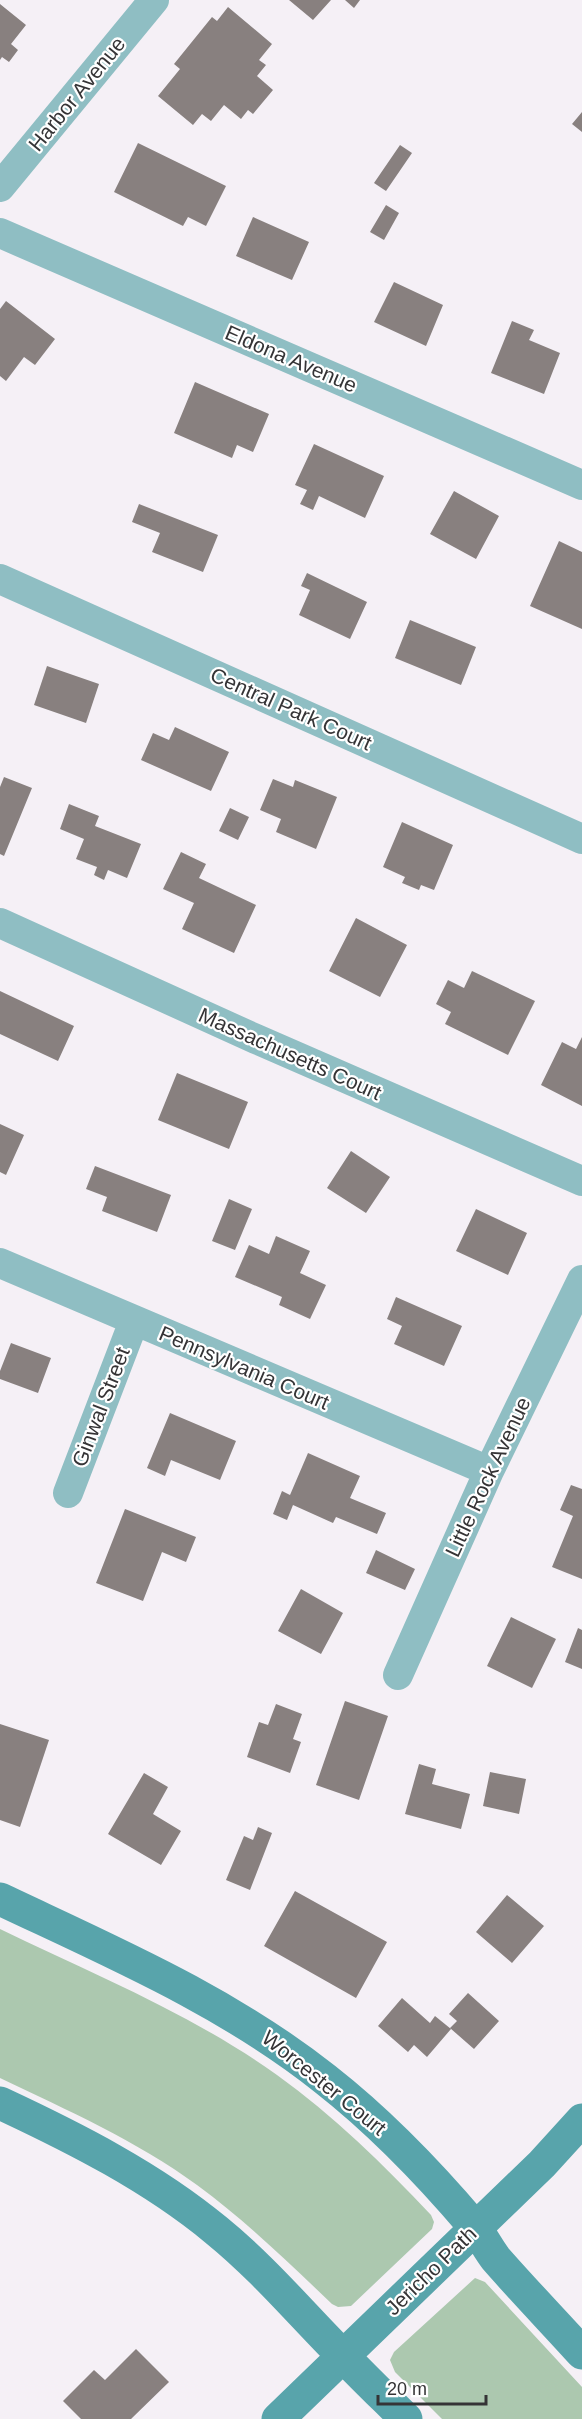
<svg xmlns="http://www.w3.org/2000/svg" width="582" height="2419" viewBox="0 0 582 2419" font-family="Arial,sans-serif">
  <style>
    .green { fill: #acc8af }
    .building { fill: #88807f }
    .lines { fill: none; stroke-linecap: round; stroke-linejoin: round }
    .street { stroke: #8fbec3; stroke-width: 30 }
    .secondary { stroke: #58a4ab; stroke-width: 33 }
    .labels { text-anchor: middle; stroke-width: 4.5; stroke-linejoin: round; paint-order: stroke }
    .street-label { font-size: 21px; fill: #353436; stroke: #fff }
  </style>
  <rect width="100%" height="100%" fill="#f5f0f6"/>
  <path class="green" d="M 0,1929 C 93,1974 192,2014 277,2075 C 333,2115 384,2165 431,2215 L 434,2222 L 432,2229 L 351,2306 L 338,2307 L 332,2304 C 288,2262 246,2221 197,2185 C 137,2141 67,2110 0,2078 Z
    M 475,2278 L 485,2282 L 582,2387 L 582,2419 L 442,2419 L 395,2372 L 390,2360 L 394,2352 Z"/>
  <path class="building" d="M 289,0 L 331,0 L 313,20 Z
    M 345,0 L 360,0 L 354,8 Z
    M 0,4 L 26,25 L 11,44 L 18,50 L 9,62 L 2,57 L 0,60 Z
    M 228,7 L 272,44 L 259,60 L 266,65 L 257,76 L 273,90 L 253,114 L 248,110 L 241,119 L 224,105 L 211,121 L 202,114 L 193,125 L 158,96 L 180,69 L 174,64 L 212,17 L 217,21 Z
    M 582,112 L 582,132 L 572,124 Z
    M 138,143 L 226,186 L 206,226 L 188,217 L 183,226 L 114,192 Z
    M 400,145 L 412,153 L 386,191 L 374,183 Z
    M 386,205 L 399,213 L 384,240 L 370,232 Z
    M 253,217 L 309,242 L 292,280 L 236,256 Z
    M 394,282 L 443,305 L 426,346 L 374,322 Z
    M 6,301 L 55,339 L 35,365 L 24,357 L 6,381 L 0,376 L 0,309 Z
    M 512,321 L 534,330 L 529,340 L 560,353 L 544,394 L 491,373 Z
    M 195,382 L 269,414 L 253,452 L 237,445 L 232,458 L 174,433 Z
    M 314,444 L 384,476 L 365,518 L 319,496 L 313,510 L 300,504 L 307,490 L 295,485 Z
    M 454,491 L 499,516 L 476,559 L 430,534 Z
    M 139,504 L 218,535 L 203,572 L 152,552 L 160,533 L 132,522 Z
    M 559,541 L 582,552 L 582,629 L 530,606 Z
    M 307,573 L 367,602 L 350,639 L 299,615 L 310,590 L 301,586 Z
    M 410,620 L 476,647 L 461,685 L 395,658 Z
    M 47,666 L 99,684 L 86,723 L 34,705 Z
    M 175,727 L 229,752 L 211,791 L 141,760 L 153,733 L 169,740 Z
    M 4,777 L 32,788 L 4,856 L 0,854 L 0,787 Z
    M 273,779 L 293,787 L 295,780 L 337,797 L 316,849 L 276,832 L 281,819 L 260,810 Z
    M 69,804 L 99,816 L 95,826 L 141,844 L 127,878 L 108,870 L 104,880 L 94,875 L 97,867 L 76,859 L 84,839 L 60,829 Z
    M 230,808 L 249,817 L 238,840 L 219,831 Z
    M 402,822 L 453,845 L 434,890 L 421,885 L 419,890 L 402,883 L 405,877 L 383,867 Z
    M 181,852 L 206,864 L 199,878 L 256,905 L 234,953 L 182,929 L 194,903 L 163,889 Z
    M 356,918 L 407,945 L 380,997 L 329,971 Z
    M 472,971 L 535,1001 L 508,1055 L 445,1024 L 451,1012 L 436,1004 L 448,980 L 464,988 Z
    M 0,991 L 74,1026 L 58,1061 L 0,1034 Z
    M 582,1037 L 582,1106 L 541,1085 L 562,1042 L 576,1049 Z
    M 177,1073 L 248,1102 L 229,1149 L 158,1120 Z
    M 0,1124 L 24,1135 L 6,1175 L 0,1172 Z
    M 351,1151 L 390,1177 L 366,1213 L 327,1188 Z
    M 95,1166 L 171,1195 L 157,1232 L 102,1211 L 107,1197 L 86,1189 Z
    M 229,1199 L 252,1209 L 235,1250 L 212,1241 Z
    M 476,1209 L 527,1233 L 508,1275 L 456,1251 Z
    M 276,1236 L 310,1251 L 300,1273 L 326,1285 L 310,1319 L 279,1305 L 282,1297 L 235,1277 L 249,1245 L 269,1254 Z
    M 396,1297 L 462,1326 L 444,1366 L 394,1344 L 402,1326 L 387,1319 Z
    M 11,1343 L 51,1358 L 38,1393 L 0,1379 L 0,1371 Z
    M 170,1413 L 236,1441 L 220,1480 L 171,1460 L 165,1476 L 147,1468 Z
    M 308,1453 L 360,1476 L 350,1498 L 386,1513 L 377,1534 L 336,1517 L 333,1523 L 293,1505 L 287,1520 L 273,1514 L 282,1491 L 290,1495 Z
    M 571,1485 L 582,1489 L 582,1579 L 552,1567 L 573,1516 L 560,1510 Z
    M 125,1509 L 196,1537 L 186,1562 L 162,1552 L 143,1601 L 96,1583 Z
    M 376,1550 L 415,1569 L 405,1590 L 366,1573 Z
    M 301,1589 L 343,1613 L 321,1654 L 278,1631 Z
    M 511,1617 L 556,1639 L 532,1688 L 487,1666 Z
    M 578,1628 L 582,1630 L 582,1669 L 565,1662 Z
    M 345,1701 L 388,1716 L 359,1800 L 316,1785 Z
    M 276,1704 L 302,1714 L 293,1739 L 301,1742 L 290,1773 L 247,1757 L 259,1722 L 268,1725 Z
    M 0,1724 L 49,1740 L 20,1827 L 0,1820 Z
    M 419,1764 L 436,1769 L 432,1784 L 470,1794 L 461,1829 L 405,1814 Z
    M 490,1772 L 526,1779 L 519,1814 L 483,1806 Z
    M 144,1773 L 168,1787 L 153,1814 L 181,1831 L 161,1865 L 108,1834 Z
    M 258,1827 L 272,1833 L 250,1890 L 226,1880 L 244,1836 L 253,1840 Z
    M 295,1891 L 387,1942 L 356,1998 L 264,1946 Z
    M 507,1895 L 544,1926 L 512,1963 L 476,1932 Z
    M 468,1993 L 499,2021 L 474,2049 L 450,2028 L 457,2021 L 449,2014 Z
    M 402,1998 L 430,2023 L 435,2016 L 451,2029 L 427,2057 L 414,2045 L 408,2052 L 378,2026 Z
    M 136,2349 L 169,2382 L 131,2419 L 81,2419 L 63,2401 L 94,2370 L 105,2380 Z"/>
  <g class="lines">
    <path class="street" d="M 0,187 L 154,0
      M 0,233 L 582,485
      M 0,579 L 582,839
      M 0,923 L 256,1039 L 582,1181
      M 0,1263 L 489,1471
      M 68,1493 L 134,1321
      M 398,1675 L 489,1471 L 582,1280"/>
    <path class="secondary" d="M 0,1899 C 112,1952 227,2001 325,2079 C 380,2122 428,2172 473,2225 C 482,2236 488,2249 496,2259 C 524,2291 554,2322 582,2353
      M 0,2103 C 75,2138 152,2177 216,2230 C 264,2269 301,2314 345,2358 C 365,2379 386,2399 406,2419
      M 278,2419 L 542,2164 L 582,2120"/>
  </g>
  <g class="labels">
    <g class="street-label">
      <text transform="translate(77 94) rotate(-51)" y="7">Harbor Avenue</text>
      <text transform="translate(291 359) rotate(23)" y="7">Eldona Avenue</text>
      <text transform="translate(291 709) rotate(24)" y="7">Central Park Court</text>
      <text transform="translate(290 1054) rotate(24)" y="7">Massachusetts Court</text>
      <text transform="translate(244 1368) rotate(23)" y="7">Pennsylvania Court</text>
      <text transform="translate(101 1407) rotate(-69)" y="7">Ginwal Street</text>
      <text transform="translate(488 1477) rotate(-65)" y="7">Little Rock Avenue</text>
      <text transform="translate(324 2083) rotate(39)" y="7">Worcester Court</text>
      <text transform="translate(431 2271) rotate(-44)" y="7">Jericho Path</text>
    </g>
  </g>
  <path d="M378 2395v9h108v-9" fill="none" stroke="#353436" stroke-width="3"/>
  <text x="387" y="2395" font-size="18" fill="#353436" stroke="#ffffff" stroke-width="4.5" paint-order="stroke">20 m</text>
</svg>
